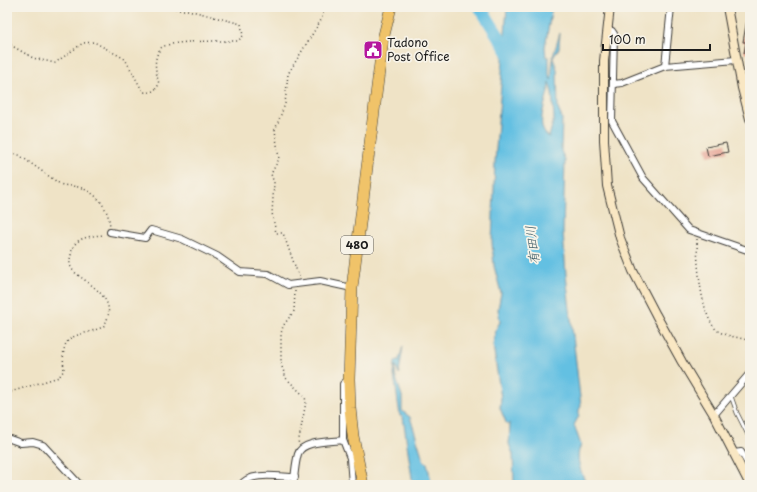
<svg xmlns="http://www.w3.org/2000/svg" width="757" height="492" viewBox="0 0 757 492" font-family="'Playpen Sans','Klee One',sans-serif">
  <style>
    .water { fill: #64c0e2; stroke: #406e7f; fill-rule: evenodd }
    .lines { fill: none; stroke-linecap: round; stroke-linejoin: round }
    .river { stroke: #64c0e2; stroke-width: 13 }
    .building { fill: #e59887 }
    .lane-casing { stroke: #3c3a36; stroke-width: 4.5 }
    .street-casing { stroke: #3c3a36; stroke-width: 8 }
    .secondary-casing { stroke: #3c3a36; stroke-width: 10 }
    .highway-casing { stroke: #3c3a36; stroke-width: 12 }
    .path { stroke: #3c3a36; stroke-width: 1.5; stroke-dasharray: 1 3; stroke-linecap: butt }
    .lane { stroke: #fff; stroke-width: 3 }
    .street { stroke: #fff; stroke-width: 6 }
    .secondary { stroke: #f9e7c3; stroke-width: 8 }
    .highway { stroke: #f0c369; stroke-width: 11 }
    .labels { text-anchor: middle; stroke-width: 3.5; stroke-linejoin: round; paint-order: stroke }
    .shield { fill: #f7f3e8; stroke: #5e5c59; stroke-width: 1 }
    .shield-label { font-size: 11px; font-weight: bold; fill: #1c1c1c }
    .poi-label { font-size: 12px; fill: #1c1c1c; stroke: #f7f3e8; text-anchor: start }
    .water-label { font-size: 13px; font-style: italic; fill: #355561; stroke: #f7f3e8 }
  </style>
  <rect width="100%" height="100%" fill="#f7f3e8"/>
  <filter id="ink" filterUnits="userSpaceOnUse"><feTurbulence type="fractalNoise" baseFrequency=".025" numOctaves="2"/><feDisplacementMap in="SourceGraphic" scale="8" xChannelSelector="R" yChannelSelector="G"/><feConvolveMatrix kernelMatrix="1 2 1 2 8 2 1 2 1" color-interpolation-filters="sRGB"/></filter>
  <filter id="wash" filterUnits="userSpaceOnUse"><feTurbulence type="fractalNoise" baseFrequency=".012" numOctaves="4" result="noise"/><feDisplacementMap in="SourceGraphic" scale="16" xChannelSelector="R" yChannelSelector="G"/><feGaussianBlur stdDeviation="0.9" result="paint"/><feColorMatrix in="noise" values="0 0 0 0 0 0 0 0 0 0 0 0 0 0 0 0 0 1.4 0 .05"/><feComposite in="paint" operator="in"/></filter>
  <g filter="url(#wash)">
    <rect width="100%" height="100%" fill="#efe3c6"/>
    <path class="water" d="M 507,7 L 552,7 L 545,47 L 546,57 L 549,57 L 549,74 L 551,80 L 553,56 L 560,33 L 559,48 L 553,58 L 557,69 L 558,109 L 562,118 L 561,151 L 565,160 L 563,232 L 566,275 L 581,406 L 579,410 L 579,416 L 574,425 L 581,445 C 574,459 582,472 586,485 L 516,485 L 514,483 L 513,454 L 509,444 L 510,423 L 507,425 L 500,408 L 501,398 L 493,345 L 496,329 L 500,322 L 498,309 L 501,293 L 494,266 L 492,242 L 495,162 ZM 549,82 L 552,93 L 554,118 L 549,137 C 532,126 550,97 549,82 Z
      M 403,346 L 399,374 L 396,365 L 395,375 L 402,396 L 402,411 L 410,417 L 424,462 L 427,463 L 432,485 L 413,485 L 403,417 L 400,416 L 394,375 L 395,361 L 399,360 Z"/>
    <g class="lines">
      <path class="river" d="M 480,7 L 514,61"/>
    </g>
    <g id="blocks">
      <path class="building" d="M 747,19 L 750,19 L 750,54 L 744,53 L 746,42 L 743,42 Z
        M 726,143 L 728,152 L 708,156 L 706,147 Z"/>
    </g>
  </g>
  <g filter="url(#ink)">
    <use href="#blocks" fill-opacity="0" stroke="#3c3a36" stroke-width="1"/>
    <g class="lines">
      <g class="lane-casing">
        <path id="lane" d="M 731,396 L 737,413 L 750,439"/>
      </g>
      <g class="street-casing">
        <path id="street" d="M 607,30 L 612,31 L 614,34 L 612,121 L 643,178 L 689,230 L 750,251
          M 665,66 L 671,7
          M 613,84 L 622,83 L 665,66 L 736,60
          M 110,232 L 145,238 L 151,230 L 182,239 L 217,256 L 240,272 L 268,274 L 288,285 L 320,281 L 352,288
          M 714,415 L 750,373
          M 7,438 L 21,443 L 33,442 L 43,445 L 80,485
          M 343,440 L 343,384 L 349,379
          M 734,453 L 741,452 L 750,467
          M 350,458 L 352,485
          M 241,485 C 250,471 280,477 295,477
          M 293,485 C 295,475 295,464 298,454 C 302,440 332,442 343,440 L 350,458 L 358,460"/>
      </g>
      <g class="secondary-casing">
        <path id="secondary" d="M 610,7 L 604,61 L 604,140 L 607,186 L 620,238 L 633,271 L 656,315 L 682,362 L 714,415 L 750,485
          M 727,7 L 742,88 L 750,119"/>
      </g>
      <g class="highway-casing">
        <path id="highway" d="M 363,485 L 353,436 L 350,408 L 349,379 L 352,288 L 383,39 L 391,7"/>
      </g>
      <path class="path" d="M 7,43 L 33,58 L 55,63 L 83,43 L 94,42 L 125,59 L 143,92 C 152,93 155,91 159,84 C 156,72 152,59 161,48 C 169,40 225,41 238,41 L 243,36 L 241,24 L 188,10 L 178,10 L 174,7
        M 7,152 L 19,155 L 60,184 C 68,187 77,185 84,189 C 100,196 109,211 110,227
        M 697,239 C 697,260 700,318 718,331 C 727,337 740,337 750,341
        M 299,277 L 283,233 L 276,233 L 272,213 L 274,183 L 271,174 L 279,159 L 275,130 L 285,104 L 288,74 L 321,20 L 325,7
        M 295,291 L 294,311 L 283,326 L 281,334 L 281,364 L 286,378 L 305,397 L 306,402 L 298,444
        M 7,393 L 59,377 L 64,370 C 60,330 74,339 103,327 C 118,305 100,291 82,278 C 78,275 73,272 71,267 C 69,264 70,258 71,255 C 73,237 89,236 104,235"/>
      <use href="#lane" class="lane"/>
      <use href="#street" class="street"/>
      <use href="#secondary" class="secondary"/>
      <use href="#highway" class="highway"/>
    </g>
  </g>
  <defs>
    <g id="civic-square" transform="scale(1)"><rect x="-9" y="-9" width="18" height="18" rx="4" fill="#b5179e" stroke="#f7f3e8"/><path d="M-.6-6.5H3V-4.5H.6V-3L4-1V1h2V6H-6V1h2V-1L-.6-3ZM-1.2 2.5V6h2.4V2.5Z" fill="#fff"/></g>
  </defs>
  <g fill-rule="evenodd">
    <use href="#civic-square" x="373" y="50"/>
  </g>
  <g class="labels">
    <rect class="shield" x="341" y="236" width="32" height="18" rx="3"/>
    <g class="shield-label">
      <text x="357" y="249">480</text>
    </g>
    <g class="poi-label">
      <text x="387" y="47">Tadono<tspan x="387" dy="14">Post Office</tspan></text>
    </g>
    <g class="water-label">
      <text transform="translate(532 245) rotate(-97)" y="5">有田川</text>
    </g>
  </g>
  <rect width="757" height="492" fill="none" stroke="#f7f3e8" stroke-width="24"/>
  <path d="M603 44v6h107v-6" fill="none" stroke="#1c1c1c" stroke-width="2"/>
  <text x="609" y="44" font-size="12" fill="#1c1c1c" stroke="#f7f3e8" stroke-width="3" paint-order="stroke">100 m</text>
</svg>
